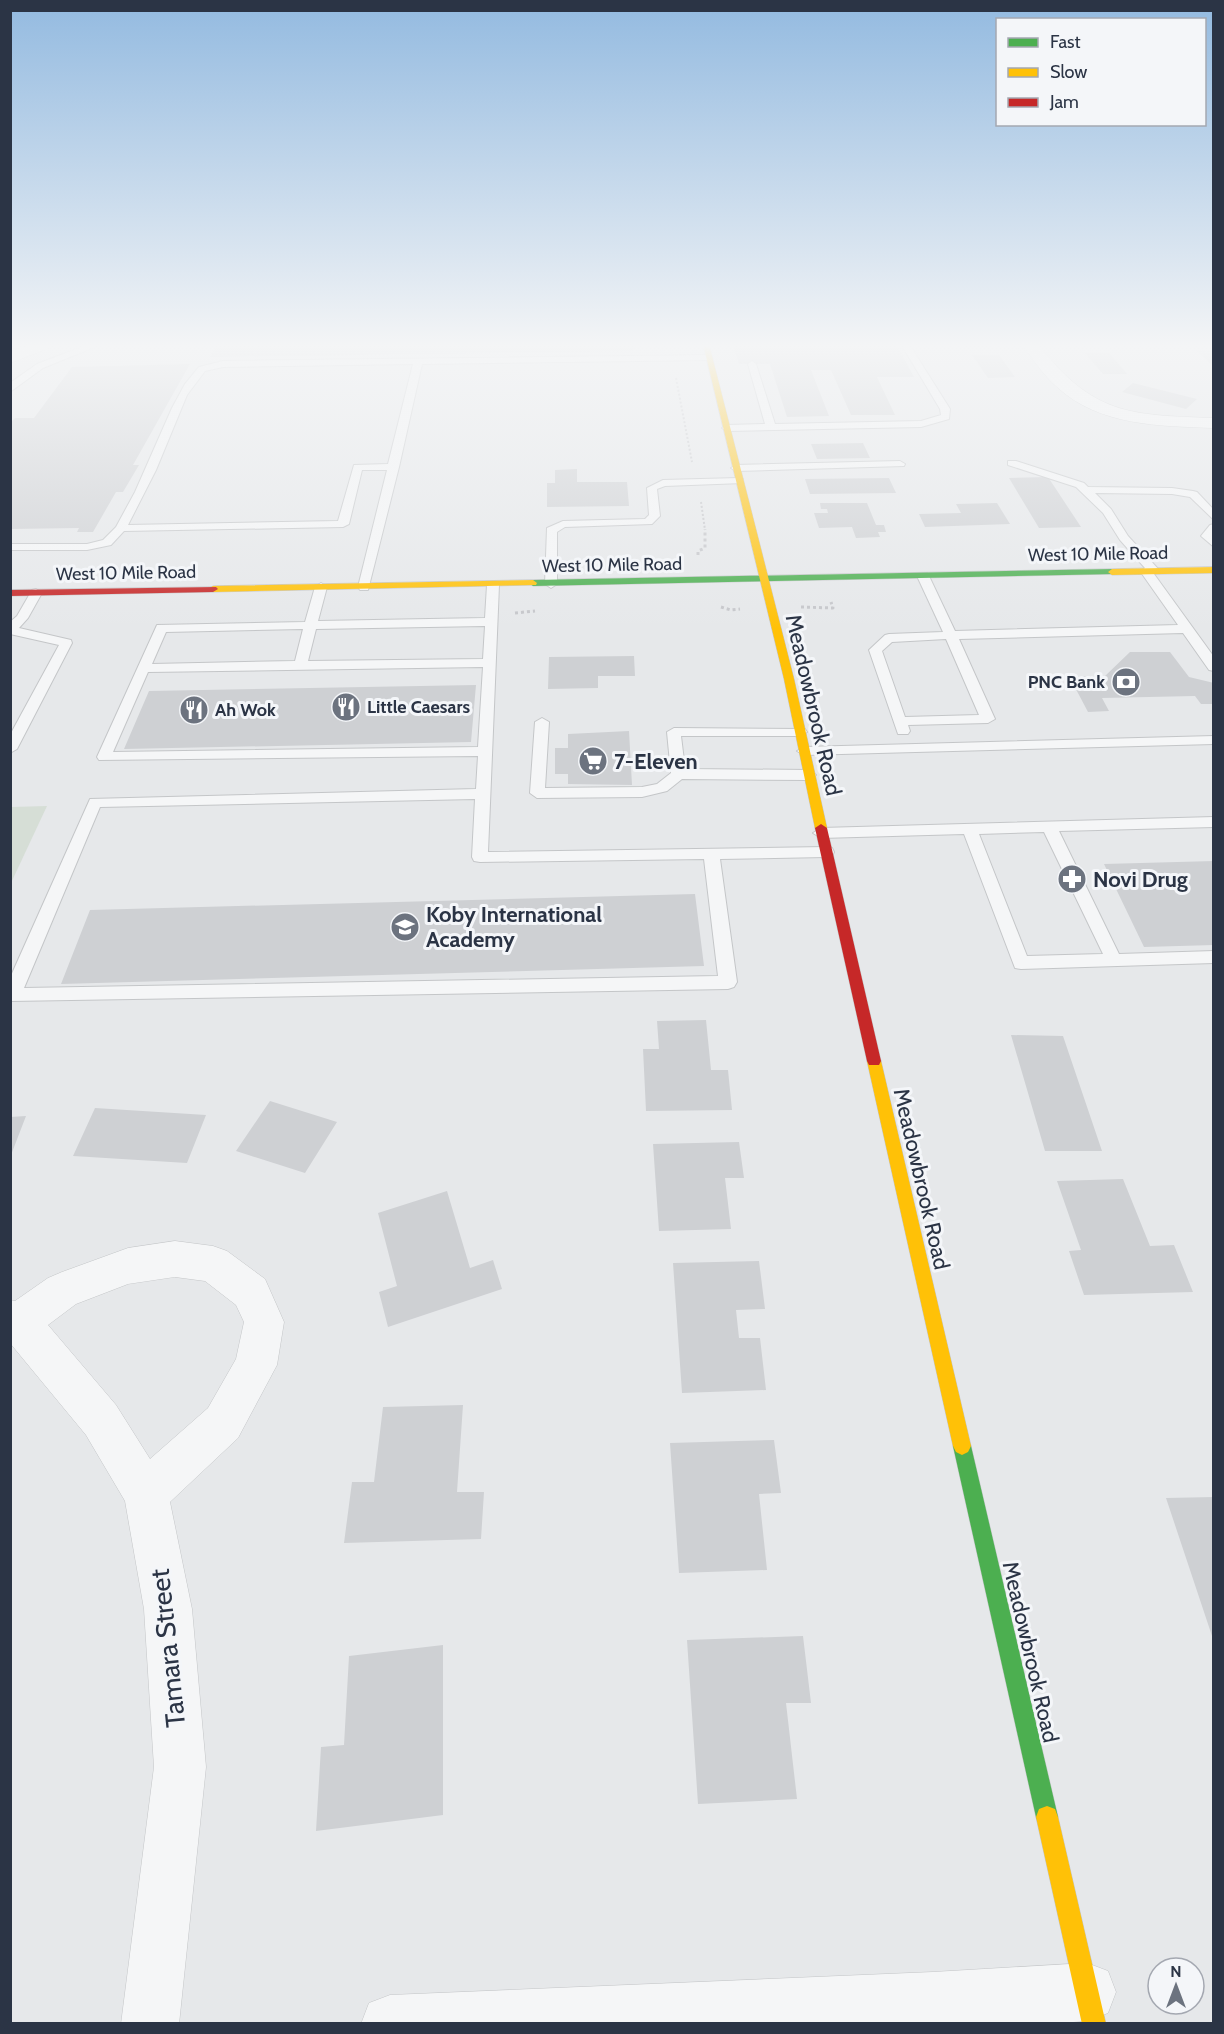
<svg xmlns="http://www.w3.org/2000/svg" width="1224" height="2034" viewBox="0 0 1224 2034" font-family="Cabin,sans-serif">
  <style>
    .green { fill: #d6ded6 }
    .building { fill: #ced0d3 }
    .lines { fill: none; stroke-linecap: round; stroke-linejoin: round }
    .lane-casing { stroke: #c4c6c8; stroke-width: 2 }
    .street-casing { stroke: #c4c6c8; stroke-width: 1 }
    .fast-casing { stroke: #c4c6c8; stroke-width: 1 }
    .slow-casing { stroke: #c4c6c8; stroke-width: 1 }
    .jam-casing { stroke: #c4c6c8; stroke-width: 1 }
    .path-far1 { stroke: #c5c6ca; stroke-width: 2; stroke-dasharray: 2 2; stroke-linecap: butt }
    .path { stroke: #c5c6ca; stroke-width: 3; stroke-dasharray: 3 3; stroke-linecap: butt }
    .lane { fill: #f5f6f7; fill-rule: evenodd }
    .street { fill: #f5f6f7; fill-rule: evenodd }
    .fast { fill: #4caf50; fill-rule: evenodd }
    .slow { fill: #ffc107; fill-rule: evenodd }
    .jam { fill: #c62828; fill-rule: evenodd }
    .labels { text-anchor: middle; stroke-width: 6; stroke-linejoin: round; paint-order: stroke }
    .far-street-label { font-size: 18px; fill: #2b3445; stroke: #f4f6f9 }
    .far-poi-label { font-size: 18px; font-weight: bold; fill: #2b3445; stroke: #f4f6f9; text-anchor: start }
    .street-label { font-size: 22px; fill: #2b3445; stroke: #f4f6f9 }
    .poi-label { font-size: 22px; font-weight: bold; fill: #2b3445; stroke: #f4f6f9; text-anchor: start }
    .near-street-label { font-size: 27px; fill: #2b3445; stroke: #f4f6f9 }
  </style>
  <rect width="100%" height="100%" fill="#e6e8ea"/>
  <path class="green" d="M 47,806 L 11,883 L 11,807 Z"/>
  <path class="building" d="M 217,344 L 632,344 L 633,351 L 210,357 Z
    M 733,344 L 896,344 L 914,377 L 877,377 L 895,415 L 851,415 L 831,370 L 811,370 L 829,416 L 787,417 L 770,364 L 739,364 Z
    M 961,344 L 987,344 L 990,347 L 964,348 Z
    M 1196,350 L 1214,350 L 1214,367 Z
    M 1085,353 L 1109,353 L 1127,374 L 1103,374 Z
    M 972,355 L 999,355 L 1015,377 L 988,378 Z
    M 190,364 L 133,465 L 139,465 L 123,492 L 116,492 L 93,532 L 77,532 L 79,528 L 10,529 L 10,423 L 15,418 L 34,418 L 72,367 Z
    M 1133,383 L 1197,399 L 1186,409 L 1122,392 Z
    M 863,443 L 870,458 L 817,459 L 811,444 Z
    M 577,469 L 577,482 L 627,482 L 629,506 L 547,507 L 547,483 L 555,483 L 555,470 Z
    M 1048,477 L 1081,527 L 1039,528 L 1009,478 Z
    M 889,478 L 896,493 L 810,494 L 805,479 Z
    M 820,503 L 867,503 L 876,525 L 884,525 L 886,532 L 878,532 L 880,537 L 856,538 L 852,527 L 819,528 L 814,513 L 828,513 L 827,509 L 821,509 Z
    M 997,503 L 1010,524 L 925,527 L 919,514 L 961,513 L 956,504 Z
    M 1130,652 L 1170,652 L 1189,677 L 1214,683 L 1214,704 L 1201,704 L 1195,696 L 1102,698 L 1109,711 L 1088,712 L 1069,676 L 1105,676 Z
    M 634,656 L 635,676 L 598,676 L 598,688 L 548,689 L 549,657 Z
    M 476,685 L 471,742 L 124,749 L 149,691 Z
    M 629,731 L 632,785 L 568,784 L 568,774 L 555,774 L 555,748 L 568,748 L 568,734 Z
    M 1214,861 L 1214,945 L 1144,947 L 1104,864 Z
    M 695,894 L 704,966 L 61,984 L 90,910 Z
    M 706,1020 L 711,1070 L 728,1070 L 732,1110 L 646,1111 L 643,1049 L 659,1049 L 657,1021 Z
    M 1011,1035 L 1063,1036 L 1102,1151 L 1045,1151 Z
    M 270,1101 L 337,1122 L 305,1173 L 236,1151 Z
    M 95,1108 L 206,1115 L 187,1163 L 73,1156 Z
    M 26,1116 L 11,1155 L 10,1155 L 10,1117 Z
    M 739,1142 L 744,1178 L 725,1178 L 731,1229 L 659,1231 L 653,1144 Z
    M 1123,1179 L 1150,1246 L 1174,1245 L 1193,1292 L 1084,1295 L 1069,1251 L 1081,1250 L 1057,1181 Z
    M 447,1191 L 470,1268 L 493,1260 L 502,1289 L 388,1327 L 379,1292 L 397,1286 L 378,1213 Z
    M 759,1261 L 765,1309 L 736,1310 L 739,1338 L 760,1338 L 766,1390 L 682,1393 L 673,1263 Z
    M 463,1405 L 457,1492 L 484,1492 L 481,1539 L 344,1543 L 352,1482 L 374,1482 L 383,1407 Z
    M 774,1440 L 781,1493 L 759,1494 L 767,1570 L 679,1573 L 670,1443 Z
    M 1214,1497 L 1214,1639 L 1213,1639 L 1166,1498 Z
    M 803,1636 L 811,1703 L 786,1703 L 797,1799 L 698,1804 L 687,1640 Z
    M 443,1645 L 443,1815 L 316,1831 L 321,1747 L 344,1745 L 349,1656 Z"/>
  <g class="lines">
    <g class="lane-casing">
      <path id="lane" d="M 90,344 L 102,344 L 43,368 L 10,392 L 10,383 L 37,364 Z
        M 901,344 L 909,344 L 950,409 L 949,419 L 921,427 L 727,431 L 722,428 L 727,425 L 765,424 L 748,364 L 752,361 L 756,364 L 775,424 L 921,421 L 941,415 L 940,409 Z
        M 709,355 L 712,356 L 712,360 L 422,364 L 399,467 L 368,590 L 360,590 L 358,587 L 387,470 L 362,470 L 349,524 L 343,527 L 124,531 L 111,545 L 87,550 L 10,550 L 10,544 L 87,544 L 103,540 L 116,527 L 135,492 L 172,408 L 185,384 L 199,367 L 223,361 ZM 413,364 L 388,464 L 354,465 L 338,521 L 128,525 L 156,470 L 187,395 L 205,371 L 223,367 Z
        M 900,461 L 905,464 L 904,466 L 736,471 L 731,468 L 736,465 Z
        M 1008,461 L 1016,461 L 1084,483 L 1088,487 L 1172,488 L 1193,491 L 1197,492 L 1214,510 L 1214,520 L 1190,497 L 1172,494 L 1095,493 L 1111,509 L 1128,536 L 1160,571 L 1154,574 L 1214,657 L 1214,671 L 1209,670 L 1183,633 L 959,639 L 995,719 L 988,723 L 908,725 L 910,731 L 908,734 L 898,734 L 869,650 L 885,635 L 889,634 L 943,632 L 917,576 L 919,573 L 927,573 L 929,576 L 955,631 L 1178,625 L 1140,571 L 1145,568 L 1120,540 L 1103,513 L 1076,487 L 1008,465 ZM 946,639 L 979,715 L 905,717 L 882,651 L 892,642 Z
        M 739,478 L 743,479 L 743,483 L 665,486 L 657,489 L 660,516 L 652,524 L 565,527 L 557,532 L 557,584 L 551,588 L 545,584 L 547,528 L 563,521 L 645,519 L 649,515 L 647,488 L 663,480 Z
        M 1214,524 L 1214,547 L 1201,536 L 1210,525 Z
        M 493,581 L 499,585 L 488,852 L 826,847 L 832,848 L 834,852 L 832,856 L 826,857 L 720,859 L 737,982 L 734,987 L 728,989 L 10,1001 L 10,978 L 90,799 L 476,789 L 478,756 L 99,760 L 97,757 L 157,625 L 305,622 L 315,587 L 321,583 L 327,587 L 318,621 L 485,618 L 487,585 ZM 485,626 L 483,659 L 308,661 L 316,629 ZM 303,629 L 295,661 L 152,664 L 166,632 ZM 483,667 L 478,747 L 113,752 L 148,672 ZM 475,799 L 472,857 L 474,861 L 480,862 L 704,859 L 718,976 L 24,988 L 100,807 Z
        M 36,589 L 42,593 L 28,618 L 19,628 L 71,640 L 72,643 L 17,749 L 10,753 L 10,735 L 59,645 L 10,634 L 10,622 L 17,616 L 32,590 Z
        M 542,718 L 549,722 L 545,788 L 642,787 L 657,784 L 671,773 L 667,732 L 674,728 L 805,729 L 807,732 L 800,736 L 681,736 L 685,769 L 809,770 L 816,775 L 809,780 L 682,779 L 667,791 L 642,797 L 537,798 L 530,793 L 535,722 Z
        M 1214,736 L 1214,744 L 804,755 L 797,751 L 804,747 Z
        M 1214,817 L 1214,827 L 1059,831 L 1119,954 L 1214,951 L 1214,963 L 1021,969 L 1015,968 L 964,834 L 821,838 L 813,833 L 821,828 ZM 1044,832 L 1103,954 L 1027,956 L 979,834 Z"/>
    </g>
    <g class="street-casing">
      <path id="street" d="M 32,344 L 54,344 L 52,347 L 10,363 L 10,352 Z
        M 1022,344 L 1038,344 C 1093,415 1129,415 1214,418 L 1214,428 C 1160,426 1099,426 1057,387 C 1043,375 1033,359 1022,344 Z
        M 175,1241 L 213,1246 L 227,1251 L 265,1279 L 284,1322 L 277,1365 L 238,1438 L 170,1502 L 192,1609 L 206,1767 L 179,2024 L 121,2024 L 154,1767 L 144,1609 L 125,1501 L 86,1435 L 10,1343 L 10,1300 L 15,1301 L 48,1278 L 62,1272 L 128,1248 ZM 175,1277 L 205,1281 L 236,1305 L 244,1322 L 236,1359 L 208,1408 L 150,1459 L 116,1405 L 48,1325 L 76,1304 L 128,1284 Z
        M 1087,1963 L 1108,1971 L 1116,1992 L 1108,2013 L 1087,2021 L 1045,2024 L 361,2024 L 369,2003 L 390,1995 L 933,1972 Z"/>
    </g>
    <g class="fast-casing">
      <path id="fast" d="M 1112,569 L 1116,572 L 1115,574 L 533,586 L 529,583 L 533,580 Z
        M 962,1437 L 968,1440 L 971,1446 L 1058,1817 L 1055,1825 L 1047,1828 L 1039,1825 L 1036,1817 L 953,1446 L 956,1440 Z"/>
    </g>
    <g class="slow-casing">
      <path id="slow" d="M 703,344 L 709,344 L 794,679 L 827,828 L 821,832 L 815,828 L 784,679 Z
        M 1214,567 L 1214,573 L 1112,575 L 1108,572 L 1112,569 Z
        M 533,580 L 537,583 L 536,585 L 213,592 L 208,589 L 213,586 Z
        M 874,1055 L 879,1057 L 881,1061 L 971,1446 L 968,1452 L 962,1455 L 956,1452 L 953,1446 L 867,1061 L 869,1057 Z
        M 1047,1806 L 1055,1809 L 1058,1817 L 1106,2024 L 1082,2024 L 1036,1817 L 1039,1809 Z"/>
    </g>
    <g class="jam-casing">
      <path id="jam" d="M 216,587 L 218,589 L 213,592 L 10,596 L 10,590 Z
        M 821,824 L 827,828 L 881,1061 L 879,1065 L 869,1065 L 867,1061 L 815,828 Z"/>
    </g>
    <path class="path-far1" d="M 676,378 L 692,462
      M 701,502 L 705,530"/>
    <path class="path" d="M 698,555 L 698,551 L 705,548 L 705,529
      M 721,607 L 731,610 L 740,609
      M 801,607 L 833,608 L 831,602
      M 515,613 L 535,611"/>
    <use href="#lane" class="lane"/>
    <use href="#street" class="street"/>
    <use href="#fast" class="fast"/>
    <use href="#slow" class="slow"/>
    <use href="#jam" class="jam"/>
  </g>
  <linearGradient id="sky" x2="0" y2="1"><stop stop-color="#93bae0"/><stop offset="0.55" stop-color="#f4f5f6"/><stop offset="1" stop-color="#f4f5f6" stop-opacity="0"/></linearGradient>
  <rect width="1224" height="629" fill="url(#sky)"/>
  <defs>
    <g id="bank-disc" transform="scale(1.5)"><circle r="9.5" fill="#6c737f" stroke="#f4f6f9"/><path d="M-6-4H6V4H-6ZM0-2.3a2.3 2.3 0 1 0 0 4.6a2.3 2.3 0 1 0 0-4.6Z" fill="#fff"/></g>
    <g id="restaurant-disc" transform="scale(1.5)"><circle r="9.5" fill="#6c737f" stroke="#f4f6f9"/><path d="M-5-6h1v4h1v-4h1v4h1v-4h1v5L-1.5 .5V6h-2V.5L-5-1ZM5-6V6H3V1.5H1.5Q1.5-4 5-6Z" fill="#fff"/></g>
    <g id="supermarket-disc" transform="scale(1.5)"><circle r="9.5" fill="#6c737f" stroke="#f4f6f9"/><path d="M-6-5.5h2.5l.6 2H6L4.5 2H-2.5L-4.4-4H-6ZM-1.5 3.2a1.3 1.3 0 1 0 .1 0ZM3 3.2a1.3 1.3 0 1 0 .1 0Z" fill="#fff"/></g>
    <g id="pharmacy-disc" transform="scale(1.5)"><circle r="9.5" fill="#6c737f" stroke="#f4f6f9"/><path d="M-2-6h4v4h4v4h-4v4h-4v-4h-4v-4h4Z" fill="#fff"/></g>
    <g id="school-disc" transform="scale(1.5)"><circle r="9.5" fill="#6c737f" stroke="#f4f6f9"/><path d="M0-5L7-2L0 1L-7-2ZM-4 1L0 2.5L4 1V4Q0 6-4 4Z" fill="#fff"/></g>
  </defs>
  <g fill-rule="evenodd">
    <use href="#bank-disc" x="1126" y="682"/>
    <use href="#restaurant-disc" x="346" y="707"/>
    <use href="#restaurant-disc" x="194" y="710"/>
    <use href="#supermarket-disc" x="593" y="761"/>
    <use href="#pharmacy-disc" x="1072" y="879"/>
    <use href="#school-disc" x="405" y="927"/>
  </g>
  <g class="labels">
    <g class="far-street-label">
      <text transform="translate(1098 554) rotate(-1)" y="6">West 10 Mile Road</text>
      <text transform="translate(612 565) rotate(-1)" y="6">West 10 Mile Road</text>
      <text transform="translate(126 573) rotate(-1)" y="6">West 10 Mile Road</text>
    </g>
    <g class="far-poi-label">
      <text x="1105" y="688" text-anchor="end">PNC Bank</text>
      <text x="367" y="713">Little Caesars</text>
      <text x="215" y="716">Ah Wok</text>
    </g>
    <g class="street-label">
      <text transform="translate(814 705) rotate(77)" y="8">Meadowbrook Road</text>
      <text transform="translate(922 1179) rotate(77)" y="8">Meadowbrook Road</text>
      <text transform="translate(1031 1652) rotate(77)" y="8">Meadowbrook Road</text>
    </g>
    <g class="poi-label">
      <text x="614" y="769">7-Eleven</text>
      <text x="1093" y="887">Novi Drug</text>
      <text x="426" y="922">Koby International<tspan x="426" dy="25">Academy</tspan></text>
    </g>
    <g class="near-street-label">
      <text transform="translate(168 1648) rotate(-96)" y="9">Tamara Street</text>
    </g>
  </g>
  <rect width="1224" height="2034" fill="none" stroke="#2b3445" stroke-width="24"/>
  <rect x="996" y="18" width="210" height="108" fill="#f4f6f9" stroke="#a4a8b1" stroke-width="1.5"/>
  <rect x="1008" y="38" width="30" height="9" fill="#4caf50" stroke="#a4a8b1" stroke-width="1.5"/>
  <text x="1050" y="48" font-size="18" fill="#2b3445">Fast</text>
  <rect x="1008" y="68" width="30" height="9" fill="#ffc107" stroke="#a4a8b1" stroke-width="1.5"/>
  <text x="1050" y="78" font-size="18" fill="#2b3445">Slow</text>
  <rect x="1008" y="98" width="30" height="9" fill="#c62828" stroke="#a4a8b1" stroke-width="1.5"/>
  <text x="1050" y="108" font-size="18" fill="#2b3445">Jam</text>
  <g transform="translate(1176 1986)"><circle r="28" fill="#f4f6f9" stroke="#a4a8b1" stroke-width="1.5"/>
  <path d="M0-4.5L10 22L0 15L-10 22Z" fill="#6c737f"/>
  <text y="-9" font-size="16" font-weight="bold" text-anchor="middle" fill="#2b3445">N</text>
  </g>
</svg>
